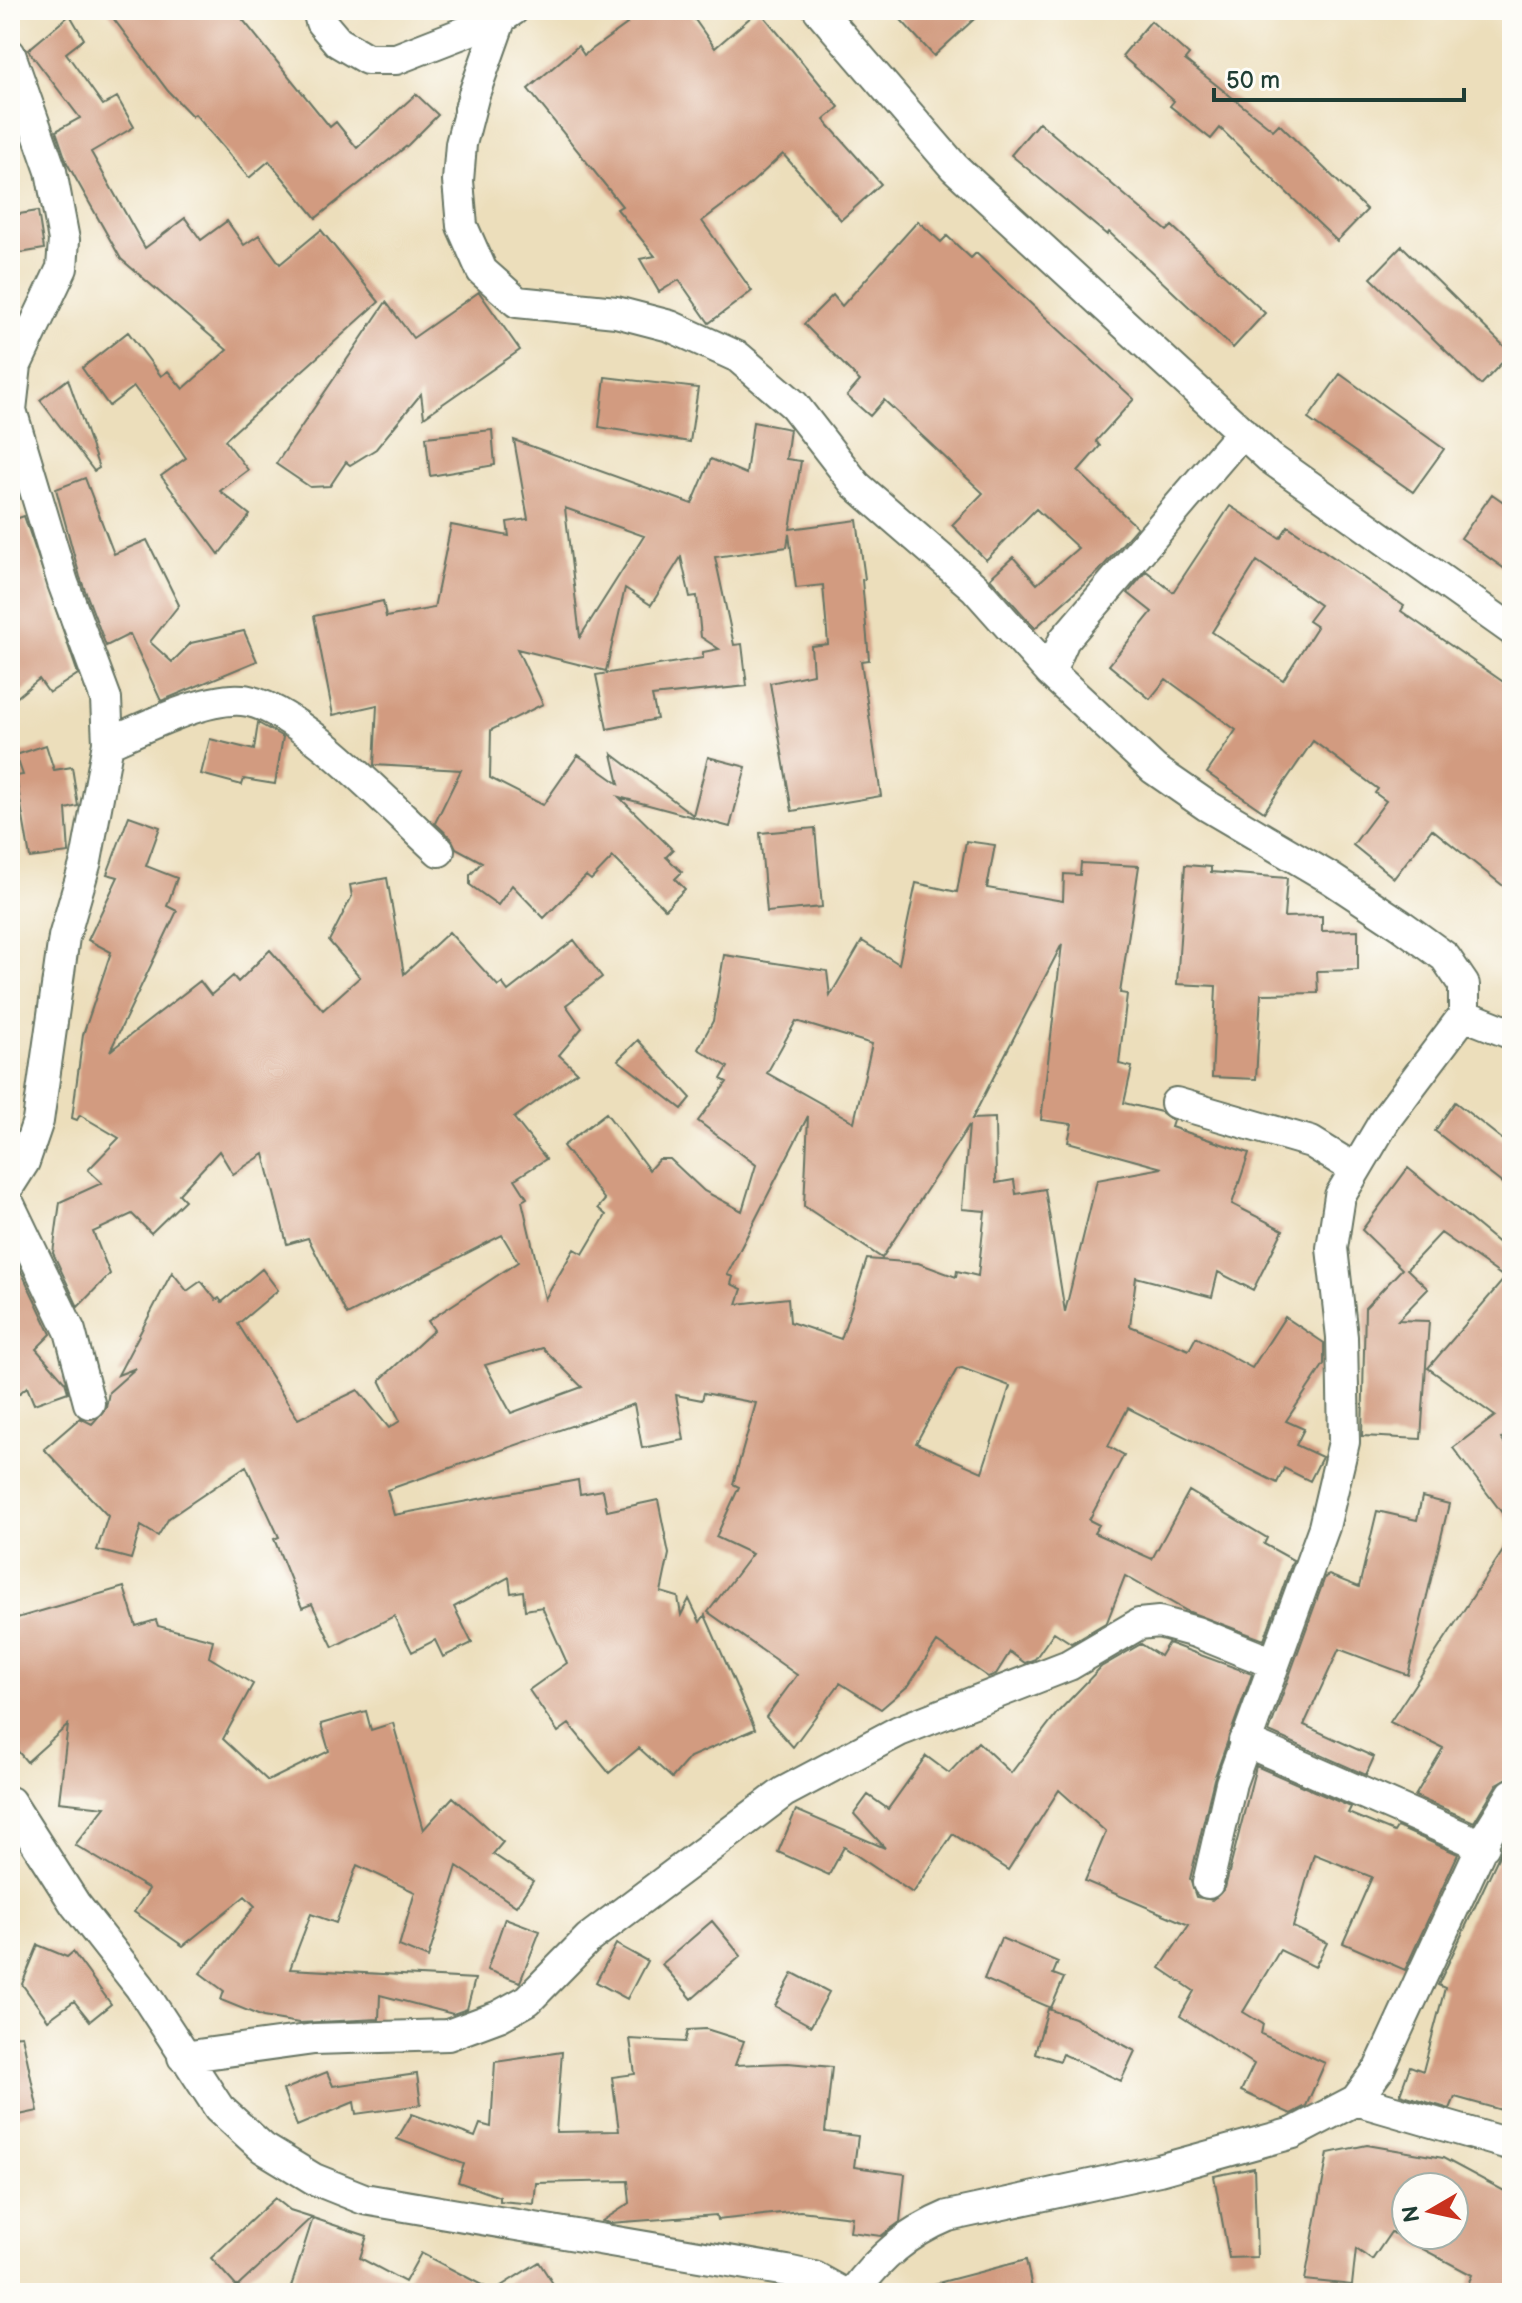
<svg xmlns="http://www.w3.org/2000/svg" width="1522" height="2303" viewBox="0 0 1522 2303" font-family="'Balsamiq Sans',sans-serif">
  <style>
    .building { fill: #d29b80; fill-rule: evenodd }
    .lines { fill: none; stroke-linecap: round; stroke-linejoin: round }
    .minor-casing { stroke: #677563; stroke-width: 34 }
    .minor { stroke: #fff; stroke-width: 30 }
  </style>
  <rect width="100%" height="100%" fill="#fdfcf7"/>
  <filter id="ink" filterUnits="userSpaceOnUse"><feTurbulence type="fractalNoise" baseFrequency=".0125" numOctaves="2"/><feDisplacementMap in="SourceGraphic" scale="16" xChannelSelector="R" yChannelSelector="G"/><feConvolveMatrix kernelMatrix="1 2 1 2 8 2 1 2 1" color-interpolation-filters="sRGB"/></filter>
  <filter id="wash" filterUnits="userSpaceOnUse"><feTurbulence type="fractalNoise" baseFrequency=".006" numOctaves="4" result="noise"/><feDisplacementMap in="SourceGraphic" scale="32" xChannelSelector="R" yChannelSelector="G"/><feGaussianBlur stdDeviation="1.8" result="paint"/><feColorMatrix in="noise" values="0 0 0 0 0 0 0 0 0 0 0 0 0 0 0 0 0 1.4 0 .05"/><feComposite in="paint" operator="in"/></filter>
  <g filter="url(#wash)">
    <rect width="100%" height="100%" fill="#ecdebb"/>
    <g id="blocks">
      <path class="building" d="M 107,10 L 235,10 L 330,127 L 336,122 L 357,148 L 416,94 L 438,115 L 408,145 L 316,218 L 269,161 L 249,178 L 195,114 L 192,116 L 168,91 Z
        M 614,10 L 688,10 L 715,48 L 759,10 L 839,107 L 824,120 L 881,184 L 841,220 L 783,154 L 746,188 L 702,221 L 752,291 L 709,323 L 679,280 L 659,292 L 640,259 L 655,256 L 617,209 L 622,206 L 528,89 L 578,46 L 584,55 L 627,24 Z
        M 892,10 L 984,10 L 934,56 Z
        M 70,15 L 84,39 L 66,53 L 103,105 L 117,97 L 134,127 L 91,152 L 145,248 L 185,218 L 201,240 L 227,221 L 244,245 L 259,235 L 280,264 L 321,230 L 379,302 L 225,440 L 248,470 L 220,491 L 250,515 L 219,554 L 161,476 L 186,458 L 165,427 L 134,387 L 109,406 L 82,368 L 128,332 L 161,376 L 168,371 L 183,389 L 227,350 L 121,259 L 67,163 L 56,131 L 80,118 L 28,50 Z
        M 1151,21 L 1189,55 L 1185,60 L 1273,130 L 1279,124 L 1367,210 L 1337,241 L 1220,128 L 1211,139 L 1170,106 L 1174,101 L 1122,56 Z
        M 1039,122 L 1167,231 L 1172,226 L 1265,313 L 1233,348 L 1109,232 L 1107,235 L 1011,155 Z
        M 38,211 L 44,249 L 20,253 L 13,215 Z
        M 918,221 L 941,242 L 947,236 L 971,258 L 976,253 L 1134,399 L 1096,441 L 1100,446 L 1078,471 L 1137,527 L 1099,571 L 1035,628 L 990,578 L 1013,557 L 1037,584 L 1078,548 L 1036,509 L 986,560 L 952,525 L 983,493 L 884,400 L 870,416 L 847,396 L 860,381 L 804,324 L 833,295 L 842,306 Z
        M 1402,246 L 1511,353 L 1481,385 L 1371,278 Z
        M 479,292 L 520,350 L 424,417 L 421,394 L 376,449 L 350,465 L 346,462 L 330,486 L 310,487 L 276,464 L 386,302 L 413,338 Z
        M 1340,374 L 1444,449 L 1413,492 L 1308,419 Z
        M 605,377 L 698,388 L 690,442 L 599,427 Z
        M 68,379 L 99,468 L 94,471 L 40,400 Z
        M 753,422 L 790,429 L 786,459 L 801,461 L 790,529 L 857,520 L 865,579 L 862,580 L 869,660 L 861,661 L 881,796 L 792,811 L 770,683 L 813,674 L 811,646 L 828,644 L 823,585 L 796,588 L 789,534 L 787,547 L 715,557 L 734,645 L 742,644 L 747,686 L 652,696 L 657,719 L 607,729 L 596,675 L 703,658 L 703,652 L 719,649 L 701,637 L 697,596 L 690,597 L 681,557 L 651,605 L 625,588 L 606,671 L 517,649 L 543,704 L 491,730 L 490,778 L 543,805 L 578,755 L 619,784 L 612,754 L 693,815 L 708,757 L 746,767 L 730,827 L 619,797 L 673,850 L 666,857 L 682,872 L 675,879 L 685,889 L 665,909 L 613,857 L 591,880 L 586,876 L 544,918 L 512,885 L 498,905 L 470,885 L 470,875 L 482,862 L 456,848 L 451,838 L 435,823 L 461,770 L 374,765 L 377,705 L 333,715 L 314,616 L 383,601 L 386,617 L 434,608 L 451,525 L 509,536 L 507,522 L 528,519 L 514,440 L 692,504 L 711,459 L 746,474 ZM 565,508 L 644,536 L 580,637 Z
        M 492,430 L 495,465 L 430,476 L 426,437 Z
        M 85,478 L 114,554 L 147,540 L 179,605 L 150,642 L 172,662 L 191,643 L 244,631 L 257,661 L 161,701 L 130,634 L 106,646 L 80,577 L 56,489 Z
        M 1492,494 L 1512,508 L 1512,574 L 1461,538 Z
        M 1230,506 L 1280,538 L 1288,526 L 1404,606 L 1401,611 L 1512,688 L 1512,893 L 1432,829 L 1394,878 L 1353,845 L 1386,801 L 1375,793 L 1378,789 L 1313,741 L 1264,812 L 1207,773 L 1236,730 L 1166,679 L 1150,699 L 1109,665 L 1152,612 L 1128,593 L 1146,571 L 1173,592 ZM 1257,561 L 1320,605 L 1308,621 L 1317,627 L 1283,680 L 1212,632 Z
        M 24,516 L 78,674 L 49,693 L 39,679 L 10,703 L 10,521 Z
        M 258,723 L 283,737 L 275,784 L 244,779 L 242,785 L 201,774 L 210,739 L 254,750 Z
        M 46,745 L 54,770 L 72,767 L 78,806 L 66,809 L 69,853 L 30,858 L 16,776 L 23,775 L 16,755 Z
        M 129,816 L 160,827 L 146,866 L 177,878 L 167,906 L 177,911 L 110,1051 L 200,981 L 211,995 L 233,976 L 238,982 L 270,950 L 323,1010 L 360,977 L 329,941 L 352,896 L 350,885 L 387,878 L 404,974 L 449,932 L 498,986 L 502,983 L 508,991 L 574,940 L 602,977 L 566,1005 L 582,1028 L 559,1055 L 577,1072 L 514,1118 L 546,1159 L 515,1179 L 527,1198 L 522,1201 L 545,1299 L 574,1249 L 583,1254 L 606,1215 L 598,1208 L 605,1200 L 563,1146 L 606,1113 L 649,1170 L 659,1159 L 670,1159 L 704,1191 L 742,1211 L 756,1165 L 698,1121 L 727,1082 L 721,1079 L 728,1067 L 698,1049 L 713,1021 L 724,955 L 827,971 L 830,996 L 862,941 L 899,964 L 916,883 L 957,892 L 966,841 L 995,845 L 987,888 L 1063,901 L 1064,874 L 1080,875 L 1081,863 L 1139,866 L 1120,993 L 1127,994 L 1119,1064 L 1132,1067 L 1124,1103 L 1161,1112 L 1173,1121 L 1171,1127 L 1249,1153 L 1232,1204 L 1283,1230 L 1253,1290 L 1218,1272 L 1212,1297 L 1136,1277 L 1130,1326 L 1189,1350 L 1196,1337 L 1252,1368 L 1285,1317 L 1324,1343 L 1324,1364 L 1286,1421 L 1304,1429 L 1296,1445 L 1322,1457 L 1310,1481 L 1284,1468 L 1277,1483 L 1128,1408 L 1108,1446 L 1124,1455 L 1089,1520 L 1099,1525 L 1094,1533 L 1152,1559 L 1189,1491 L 1267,1538 L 1264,1544 L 1293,1560 L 1264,1640 L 1187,1611 L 1125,1576 L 1107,1622 L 1071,1643 L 1054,1632 L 1035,1659 L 1025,1663 L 1010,1652 L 996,1674 L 988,1677 L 937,1642 L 909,1685 L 881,1709 L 840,1683 L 793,1747 L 766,1717 L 797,1675 L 708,1612 L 752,1554 L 716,1537 L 739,1487 L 733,1484 L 756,1403 L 704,1393 L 702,1400 L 676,1395 L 684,1440 L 642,1448 L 634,1404 L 387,1490 L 394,1515 L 578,1480 L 580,1494 L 603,1490 L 607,1511 L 658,1500 L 669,1554 L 661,1592 L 678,1597 L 681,1615 L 689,1599 L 700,1622 L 705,1615 L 755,1729 L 690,1757 L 672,1778 L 639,1748 L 609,1773 L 569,1724 L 558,1732 L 529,1690 L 567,1663 L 542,1607 L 525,1610 L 523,1591 L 511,1593 L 509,1577 L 454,1607 L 472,1643 L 443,1657 L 435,1640 L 412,1652 L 394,1616 L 333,1647 L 312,1604 L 302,1608 L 274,1539 L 279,1537 L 246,1466 L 169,1518 L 158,1536 L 141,1526 L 131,1559 L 97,1550 L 108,1516 L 44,1449 L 80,1418 L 92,1424 L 106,1408 L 109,1392 L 136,1368 L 118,1375 L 172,1272 L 187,1291 L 201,1281 L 216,1300 L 219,1298 L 222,1302 L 262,1269 L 278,1290 L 238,1324 L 298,1419 L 358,1390 L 389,1428 L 400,1421 L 380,1380 L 434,1330 L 428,1321 L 518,1262 L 502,1235 L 347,1315 L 308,1238 L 287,1244 L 264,1154 L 233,1174 L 219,1151 L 179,1194 L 185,1200 L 151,1233 L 132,1214 L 93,1232 L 110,1274 L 78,1307 L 53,1253 L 60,1202 L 102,1183 L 88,1170 L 119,1138 L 80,1115 L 77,1120 L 72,1118 L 83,1035 L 111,952 L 88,940 L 118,877 L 107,874 ZM 1062,944 L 1041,1120 L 1072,1124 L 1068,1142 L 1162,1168 L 1097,1180 L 1065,1312 L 1045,1189 L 1016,1194 L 1014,1180 L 996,1183 L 995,1118 L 972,1119 ZM 796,1021 L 872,1044 L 854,1122 L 767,1073 ZM 808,1116 L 804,1206 L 882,1258 L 969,1125 L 962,1209 L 985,1211 L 978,1276 L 957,1271 L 956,1277 L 918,1263 L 867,1259 L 841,1339 L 790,1322 L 788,1298 L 737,1304 L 742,1289 L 731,1284 L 733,1277 L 727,1275 ZM 543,1348 L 582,1387 L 511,1413 L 485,1365 ZM 962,1368 L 1010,1386 L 982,1472 L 916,1443 L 957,1369 Z
        M 815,828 L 822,907 L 767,912 L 760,833 Z
        M 1185,865 L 1211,867 L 1211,872 L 1287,878 L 1284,917 L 1322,916 L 1322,931 L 1358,930 L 1358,970 L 1317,971 L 1318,993 L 1261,994 L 1256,1079 L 1212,1077 L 1216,986 L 1177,984 Z
        M 638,1040 L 691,1098 L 682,1109 L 618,1060 Z
        M 1455,1102 L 1512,1147 L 1512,1191 L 1435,1131 Z
        M 1408,1168 L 1512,1254 L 1512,1429 L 1501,1439 L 1512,1454 L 1512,1526 L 1453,1448 L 1495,1416 L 1428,1368 L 1505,1278 L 1441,1233 L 1407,1269 L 1428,1289 L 1398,1320 L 1429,1321 L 1421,1439 L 1362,1436 L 1365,1308 L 1402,1269 L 1362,1230 Z
        M 10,1248 L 51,1334 L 36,1349 L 65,1382 L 68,1392 L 34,1404 L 27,1387 L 10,1401 Z
        M 1422,1497 L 1449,1504 L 1408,1675 L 1339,1649 L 1304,1725 L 1374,1757 L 1366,1775 L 1269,1732 L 1325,1577 L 1329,1575 L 1359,1587 L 1377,1511 L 1417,1520 Z
        M 1512,1537 L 1512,1776 L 1497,1784 L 1474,1822 L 1415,1796 L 1443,1748 L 1390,1722 Z
        M 124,1587 L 136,1626 L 156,1620 L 158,1626 L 213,1640 L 209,1657 L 253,1684 L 223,1739 L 268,1781 L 329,1751 L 321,1724 L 366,1711 L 371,1730 L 393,1723 L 423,1830 L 453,1797 L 503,1842 L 493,1854 L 533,1881 L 516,1906 L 457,1866 L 428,1958 L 399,1946 L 415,1892 L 357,1865 L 336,1923 L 311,1914 L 290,1969 L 475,1979 L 467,2009 L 453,2014 L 380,1995 L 379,2019 L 299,2023 L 263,2017 L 221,2000 L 224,1991 L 200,1973 L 255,1906 L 245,1896 L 183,1946 L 134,1912 L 149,1889 L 75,1845 L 105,1807 L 59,1802 L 68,1725 L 27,1762 L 10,1742 L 10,1620 Z
        M 1168,1643 L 1252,1674 L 1214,1779 L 1190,1879 L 1196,1897 L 1212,1900 L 1225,1888 L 1256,1766 L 1351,1807 L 1348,1813 L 1394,1832 L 1397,1827 L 1458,1854 L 1405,1970 L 1343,1943 L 1372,1877 L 1314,1854 L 1293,1927 L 1327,1943 L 1315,1967 L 1280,1950 L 1243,2012 L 1263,2024 L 1261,2034 L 1325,2063 L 1306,2106 L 1291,2114 L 1241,2091 L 1254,2064 L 1180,2016 L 1194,1991 L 1160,1968 L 1189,1925 L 1085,1881 L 1106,1832 L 1059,1790 L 1008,1870 L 953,1834 L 913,1893 L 844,1847 L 829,1875 L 778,1852 L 796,1810 L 885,1848 L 854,1814 L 868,1795 L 888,1809 L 926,1756 L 949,1773 L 978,1742 L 1011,1773 L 1057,1713 L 1101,1667 L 1141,1644 L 1160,1656 Z
        M 1512,1828 L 1512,2113 L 1455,2097 L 1450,2109 L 1400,2094 L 1410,2066 L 1423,2071 L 1445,1988 L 1438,1985 Z
        M 505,1918 L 540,1931 L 520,1982 L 487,1970 Z
        M 712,1921 L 741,1956 L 692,1999 L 662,1964 Z
        M 1001,1938 L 1058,1962 L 1053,1974 L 1064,1978 L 1051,2008 L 984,1979 Z
        M 616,1944 L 647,1961 L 627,1999 L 596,1982 Z
        M 38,1945 L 67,1957 L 73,1952 L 111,2004 L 90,2021 L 74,2001 L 48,2020 L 22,1984 Z
        M 793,1973 L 829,1992 L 811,2026 L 775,2006 Z
        M 1048,2009 L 1074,2018 L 1135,2051 L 1121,2081 L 1063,2054 L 1060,2061 L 1035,2053 Z
        M 706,2029 L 744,2041 L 735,2065 L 788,2063 L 832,2067 L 825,2132 L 858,2136 L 854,2167 L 905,2174 L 900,2222 L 881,2236 L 850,2232 L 852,2217 L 800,2211 L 717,2220 L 716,2215 L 610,2223 L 602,2221 L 630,2203 L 628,2181 L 536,2183 L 534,2204 L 500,2201 L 500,2197 L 458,2182 L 464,2164 L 397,2139 L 412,2114 L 475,2137 L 480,2124 L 491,2127 L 495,2062 L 562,2052 L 556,2132 L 619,2131 L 612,2077 L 635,2074 L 630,2039 L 685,2042 L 688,2030 Z
        M 22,2035 L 38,2111 L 10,2117 L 10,2036 Z
        M 327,2072 L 333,2086 L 417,2074 L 421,2105 L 356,2114 L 354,2102 L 297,2126 L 283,2090 Z
        M 1367,2145 L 1443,2158 L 1512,2195 L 1512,2293 L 1488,2293 L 1468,2284 L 1472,2275 L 1391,2232 L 1372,2260 L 1356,2249 L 1352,2285 L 1305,2280 L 1328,2153 ZM 1406,2187 L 1454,2187 L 1454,2235 L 1406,2235 Z
        M 1254,2168 L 1257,2257 L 1229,2258 L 1214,2176 Z
        M 275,2198 L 290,2210 L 312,2217 L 237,2287 L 211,2258 Z
        M 313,2218 L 367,2236 L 360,2258 L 405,2282 L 421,2253 L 493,2291 L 539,2262 L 559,2293 L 312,2293 L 291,2287 Z
        M 1026,2260 L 1033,2293 L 936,2293 L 934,2284 Z"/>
    </g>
  </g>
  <g filter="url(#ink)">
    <use href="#blocks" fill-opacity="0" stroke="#677563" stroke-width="2"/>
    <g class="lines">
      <g class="minor-casing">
        <path id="minor" d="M 318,10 L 321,22 L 338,42 L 367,59 L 396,59 L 501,18
          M 513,10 L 501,18 L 474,94 L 461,144 L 458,181 L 462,226 L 482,271 L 517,302 L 616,312 L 670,326 L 738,357 L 794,405 L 856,485 L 975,588 L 1050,672 L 1154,769 L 1206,805 L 1330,878 L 1401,925 L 1445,957 L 1464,985 L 1464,1015 L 1385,1120 L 1340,1196 L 1332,1248 L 1342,1337 L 1344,1442 L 1324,1527 L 1231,1783 L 1208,1883
          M 819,10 L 954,167 L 1270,458 L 1512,630
          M 10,54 L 51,171 L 64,240 L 62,268 L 16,365 L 11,410 L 63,583 L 106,699 L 108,743 L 86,861 L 64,937 L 38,1121 L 24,1162 L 10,1184
          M 1050,672 L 1064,640 L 1242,432
          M 108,743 C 143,728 204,697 242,700 C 296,704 396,813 439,851
          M 1464,1015 L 1512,1034
          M 1176,1103 L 1311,1142 L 1355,1169
          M 10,1206 L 70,1331 L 89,1403
          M 1244,1741 L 1484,1846
          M 10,1802 L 75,1904 L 140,1987 L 219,2108 L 263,2148 L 314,2179 L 364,2199 L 787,2271 L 814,2277 L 843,2293
          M 183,2057 L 314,2039 L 448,2035 L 499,2016 L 528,2000 L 589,1938 L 784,1792 L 899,1731 L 1069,1665 L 1139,1624 L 1159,1622 L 1196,1632 L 1273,1663
          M 1356,2100 L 1512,2145
          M 853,2293 C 879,2258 907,2233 948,2216 L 1159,2170 L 1293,2133 L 1356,2100 L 1379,2069 L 1488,1833 L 1512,1794"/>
      </g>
      <use href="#minor" class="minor"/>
    </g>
  </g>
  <rect width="1522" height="2303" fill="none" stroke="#fdfcf7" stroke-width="40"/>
  <g transform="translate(1430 2211) rotate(261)"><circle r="38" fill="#fdfcf7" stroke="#a4b0a9" stroke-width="2"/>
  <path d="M0-6L14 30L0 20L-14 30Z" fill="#c8321e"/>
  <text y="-12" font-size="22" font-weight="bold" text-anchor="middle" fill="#1f3d34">N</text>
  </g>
  <path d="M1214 88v12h250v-12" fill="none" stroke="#1f3d34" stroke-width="4"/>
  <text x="1226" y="88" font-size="24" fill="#1f3d34" stroke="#fdfcf7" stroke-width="6" paint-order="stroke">50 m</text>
</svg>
